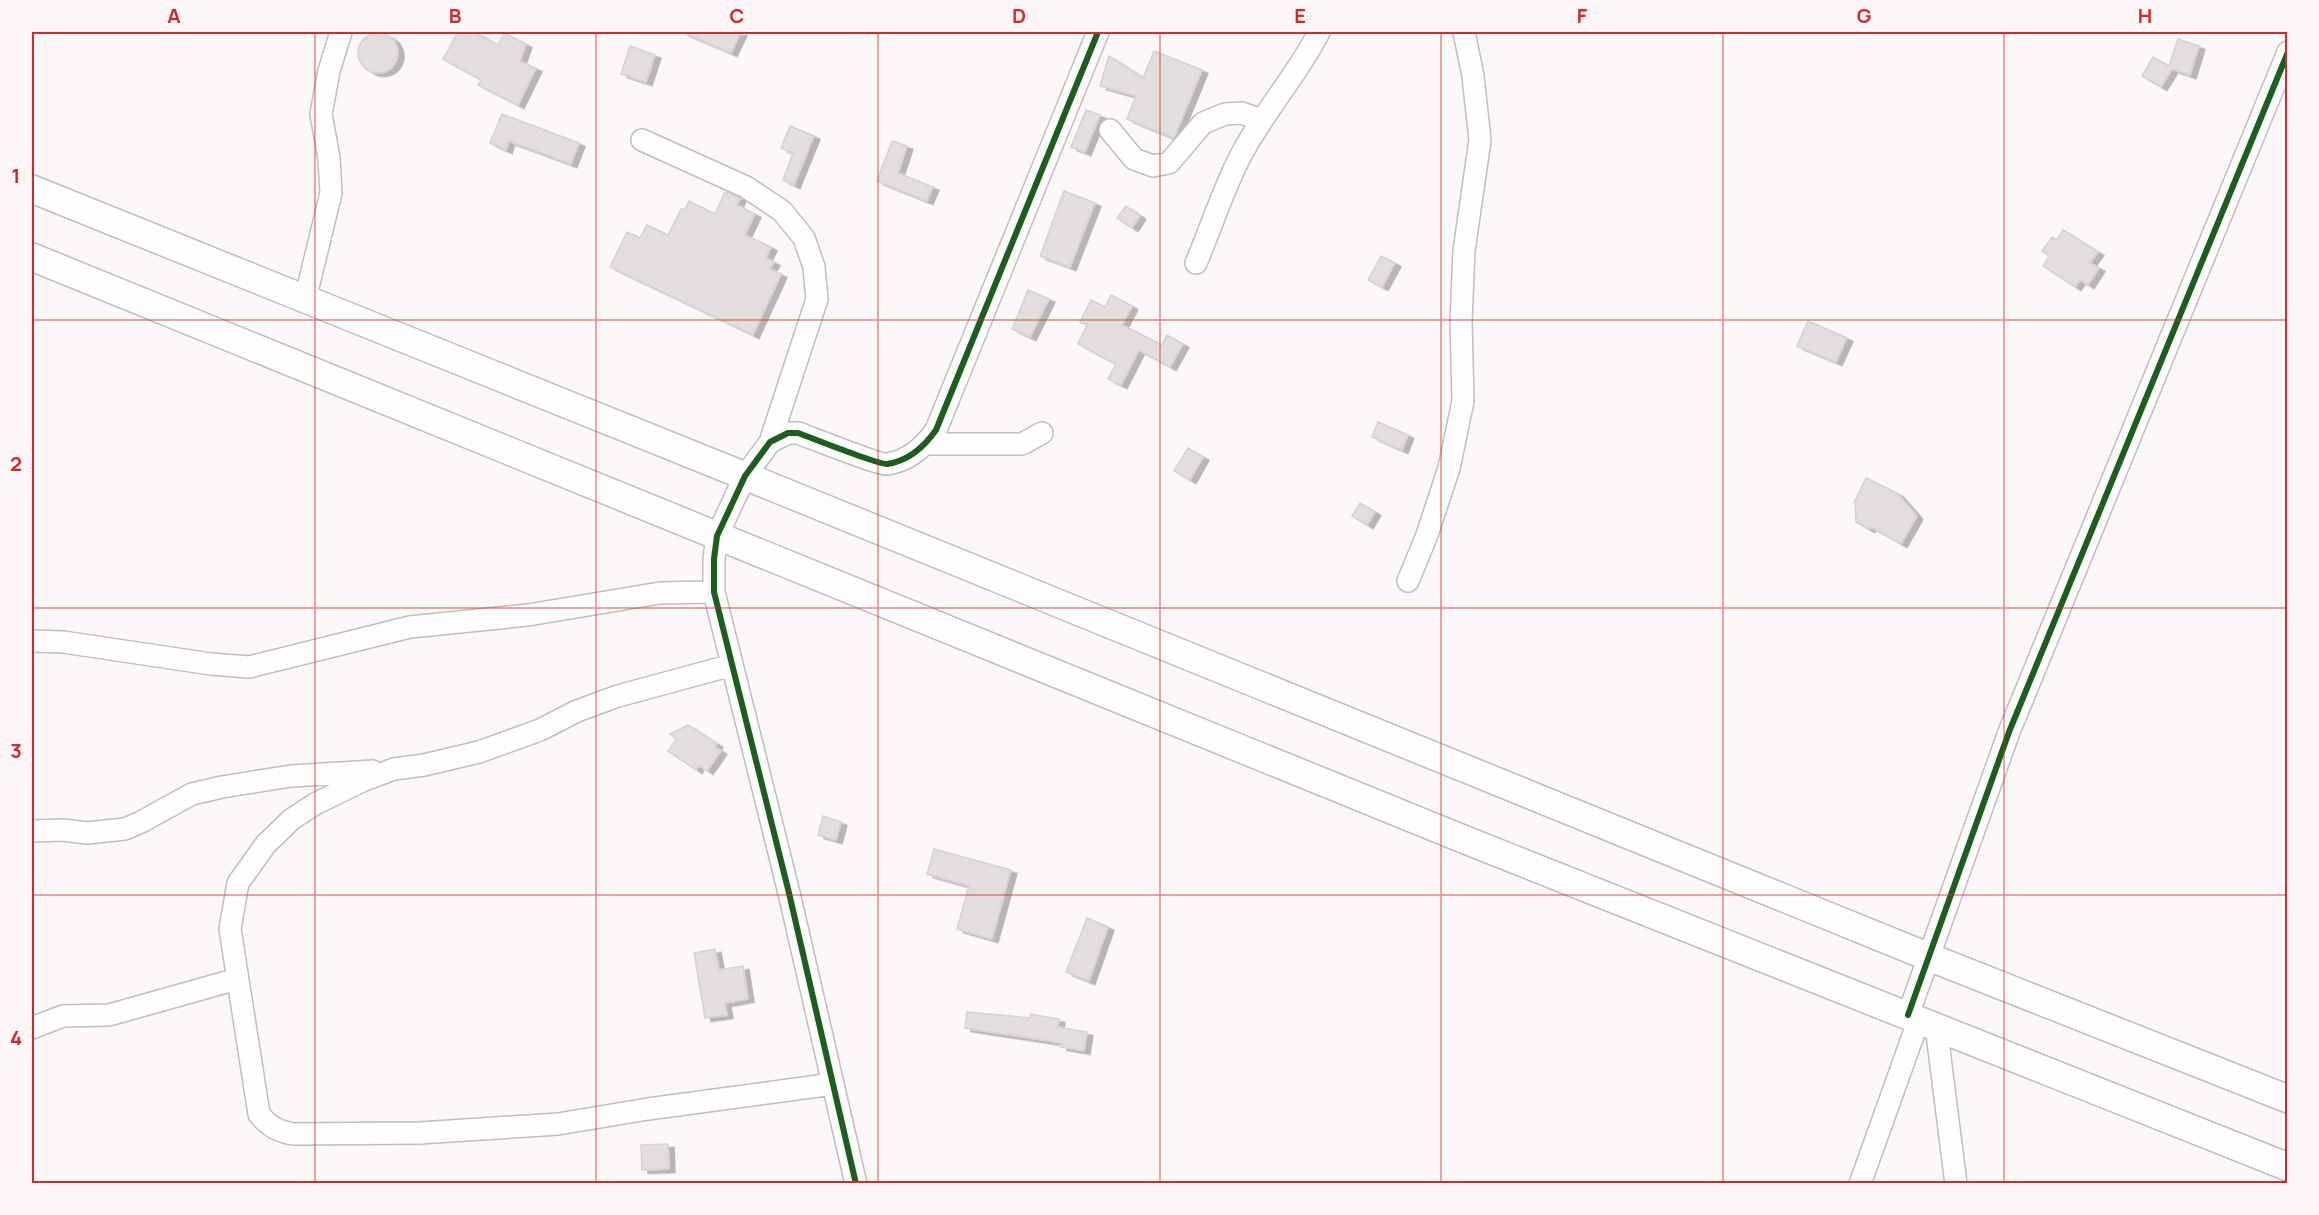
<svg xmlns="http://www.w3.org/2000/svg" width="2319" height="1215" viewBox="0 0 2319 1215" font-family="Manrope,sans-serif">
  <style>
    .building { fill: #e2dee0; stroke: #d6d1d3; stroke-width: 1.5; filter: url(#shadow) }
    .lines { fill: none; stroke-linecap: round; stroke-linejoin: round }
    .minor-casing { stroke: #c2bdbe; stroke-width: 24 }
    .major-casing { stroke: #c2bdbe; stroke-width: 30 }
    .minor { stroke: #fffefe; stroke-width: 21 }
    .major { stroke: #fffefe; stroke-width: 27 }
    .cycleway-casing { stroke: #fdf6f7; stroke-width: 10 }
    .cycleway { stroke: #1b5e20; stroke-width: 6 }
    .grid { fill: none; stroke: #d62828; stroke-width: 1.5; stroke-opacity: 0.55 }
    .neatline { fill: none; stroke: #d62828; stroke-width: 2 }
    .grid-label { font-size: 20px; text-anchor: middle; font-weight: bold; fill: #d62828 }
  </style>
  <defs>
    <filter id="shadow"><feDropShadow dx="6" dy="3.5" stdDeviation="0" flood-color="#0004"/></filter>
  </defs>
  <rect width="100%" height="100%" fill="#fcf7f8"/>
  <path class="building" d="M 458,32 L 474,32 L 498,45 L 504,33 L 526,44 L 520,61 L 536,68 L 518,105 L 478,85 L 481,80 L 443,59 Z
    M 682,32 L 741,32 L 731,53 Z
    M358 53a20 20 0 1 1 40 0a20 20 0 1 1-40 0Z
    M 2178,39 L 2199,46 L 2190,75 L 2172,69 L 2161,87 L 2142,76 L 2153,57 L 2169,66 Z
    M 630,46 L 655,55 L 646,82 L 621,74 Z
    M 1154,51 L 1202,70 L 1174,138 L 1127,119 L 1136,96 L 1100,86 L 1109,56 L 1143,78 Z
    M 1086,110 L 1100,115 L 1085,152 L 1071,147 Z
    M 502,114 L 579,143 L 571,164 L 509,141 L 506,150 L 490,143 Z
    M 790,126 L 814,136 L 794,185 L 783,180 L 793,153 L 781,148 Z
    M 892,141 L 907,146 L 898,173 L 933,187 L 927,201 L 877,181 Z
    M 1064,191 L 1095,203 L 1070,267 L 1040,256 Z
    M 725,192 L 740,198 L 737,205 L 755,214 L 745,235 L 771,247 L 766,258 L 774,262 L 770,269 L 781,274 L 753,335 L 610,267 L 627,232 L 640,238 L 647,225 L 668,235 L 681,209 L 685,209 L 689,201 L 715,214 Z
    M 1126,206 L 1140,216 L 1132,228 L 1117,218 Z
    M 2063,230 L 2098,252 L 2090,263 L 2099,268 L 2088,285 L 2080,280 L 2075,287 L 2043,266 L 2049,256 L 2042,251 L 2052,237 L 2057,240 Z
    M 1381,256 L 1395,263 L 1382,287 L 1368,280 Z
    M 1028,290 L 1049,299 L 1030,337 L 1012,329 Z
    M 1111,295 L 1132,306 L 1122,325 L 1162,345 L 1167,335 L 1183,344 L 1170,367 L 1139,350 L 1121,385 L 1108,379 L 1116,364 L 1078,344 L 1087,325 L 1080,322 L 1091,300 L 1105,307 Z
    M 1808,321 L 1847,338 L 1836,362 L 1797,346 Z
    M 1378,422 L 1408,435 L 1402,450 L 1372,437 Z
    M 1188,448 L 1203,457 L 1190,480 L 1174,471 Z
    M 1866,478 L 1897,493 L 1917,516 L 1901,544 L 1871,527 L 1869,529 L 1856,522 L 1855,501 Z
    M 1360,503 L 1375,512 L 1367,525 L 1352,516 Z
    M 688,725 L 717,744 L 715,747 L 721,751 L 707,771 L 699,765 L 696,770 L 668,751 L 676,739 L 670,734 Z
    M 823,816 L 841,822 L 836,840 L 818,835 Z
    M 934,849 L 1011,870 L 992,939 L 957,929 L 969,886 L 927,874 Z
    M 1087,918 L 1108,927 L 1089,981 L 1066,972 Z
    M 715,949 L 719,970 L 743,966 L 748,999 L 725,1003 L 727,1015 L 705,1018 L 694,953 Z
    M 967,1012 L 1030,1018 L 1031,1014 L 1059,1019 L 1058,1027 L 1087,1032 L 1084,1051 L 1061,1047 L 1062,1043 L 965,1028 Z
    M 668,1144 L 669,1169 L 642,1170 L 641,1145 Z"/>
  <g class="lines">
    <g class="minor-casing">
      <path id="minor" d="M 1110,130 L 1134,159 L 1153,166 L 1169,163 L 1203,123 L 1225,114 L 1241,113 L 1262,120
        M 642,140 L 746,187 L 782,211 L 804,238 L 814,267 L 817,299 L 770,442
        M 1196,263 C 1211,228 1223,190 1240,157 C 1263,112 1297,76 1319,32
        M 305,300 L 331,193 L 329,158 L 321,114 L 329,71 L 341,32
        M 926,444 L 1022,444 L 1042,433
        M 1408,581 L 1427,535 L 1449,468 L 1463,401 L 1461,322 L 1464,251 L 1480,140 L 1473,76 L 1464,32
        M 32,641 L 63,642 L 211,664 L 249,667 L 410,627 L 528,615 L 660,593 L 714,592
        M 732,665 L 618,696 L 577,711 L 540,730 L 479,752 L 424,765 L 394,769 L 362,781 L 315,804 L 292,819 L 266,844 L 238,883 L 230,929 L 259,1114 C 269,1127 278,1131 293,1134 L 420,1133 L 558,1124 L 648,1109 L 833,1084
        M 32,831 L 63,830 L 87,833 L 125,829 L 141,822 L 192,794 L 222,787 L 291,776 L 373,771
        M 1908,1015 L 2009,732 L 2288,52
        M 1936,1026 L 1956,1184
        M 32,1028 L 63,1016 L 109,1015 L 237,979
        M 856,1184 L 789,893 L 714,592 L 714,559 L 717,536 L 745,476 L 770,442 L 788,433 L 798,433 C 812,438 879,465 887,464 C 909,461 924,447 936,430 L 1098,32
        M 1860,1184 L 1919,1019"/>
    </g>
    <g class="major-casing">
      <path id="major" d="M 32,189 L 745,476 L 1929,957 L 2288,1099
        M 32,257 L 1463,839 L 2288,1167"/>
    </g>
    <use href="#minor" class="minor"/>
    <use href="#major" class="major"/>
    <g class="cycleway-casing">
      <path id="cycleway" d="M 1908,1015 L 2009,732 L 2288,52
        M 856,1184 L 789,893 L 714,592 L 714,559 L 717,536 L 745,476 L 770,442 L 788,433 L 798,433 C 812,438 879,465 887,464 C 909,461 924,447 936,430 L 1098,32"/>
    </g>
    <use href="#cycleway" class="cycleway"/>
  </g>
  <path class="grid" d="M 315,32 L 315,1184M 596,32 L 596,1184M 878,32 L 878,1184M 1160,32 L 1160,1184M 1441,32 L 1441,1184M 1723,32 L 1723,1184M 2004,32 L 2004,1184M 32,320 L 2288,320M 32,608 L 2288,608M 32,895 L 2288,895"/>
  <rect width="2319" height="1215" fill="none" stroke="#fdf6f7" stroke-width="66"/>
  <rect x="33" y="33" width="2253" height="1149" class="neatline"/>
  <g class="grid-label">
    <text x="174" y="23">A</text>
    <text x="455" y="23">B</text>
    <text x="737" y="23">C</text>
    <text x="1019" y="23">D</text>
    <text x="1300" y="23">E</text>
    <text x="1582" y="23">F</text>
    <text x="1864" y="23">G</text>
    <text x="2145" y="23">H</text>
    <text x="16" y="183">1</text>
    <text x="16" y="471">2</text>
    <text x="16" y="758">3</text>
    <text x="16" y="1045">4</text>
  </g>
</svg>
